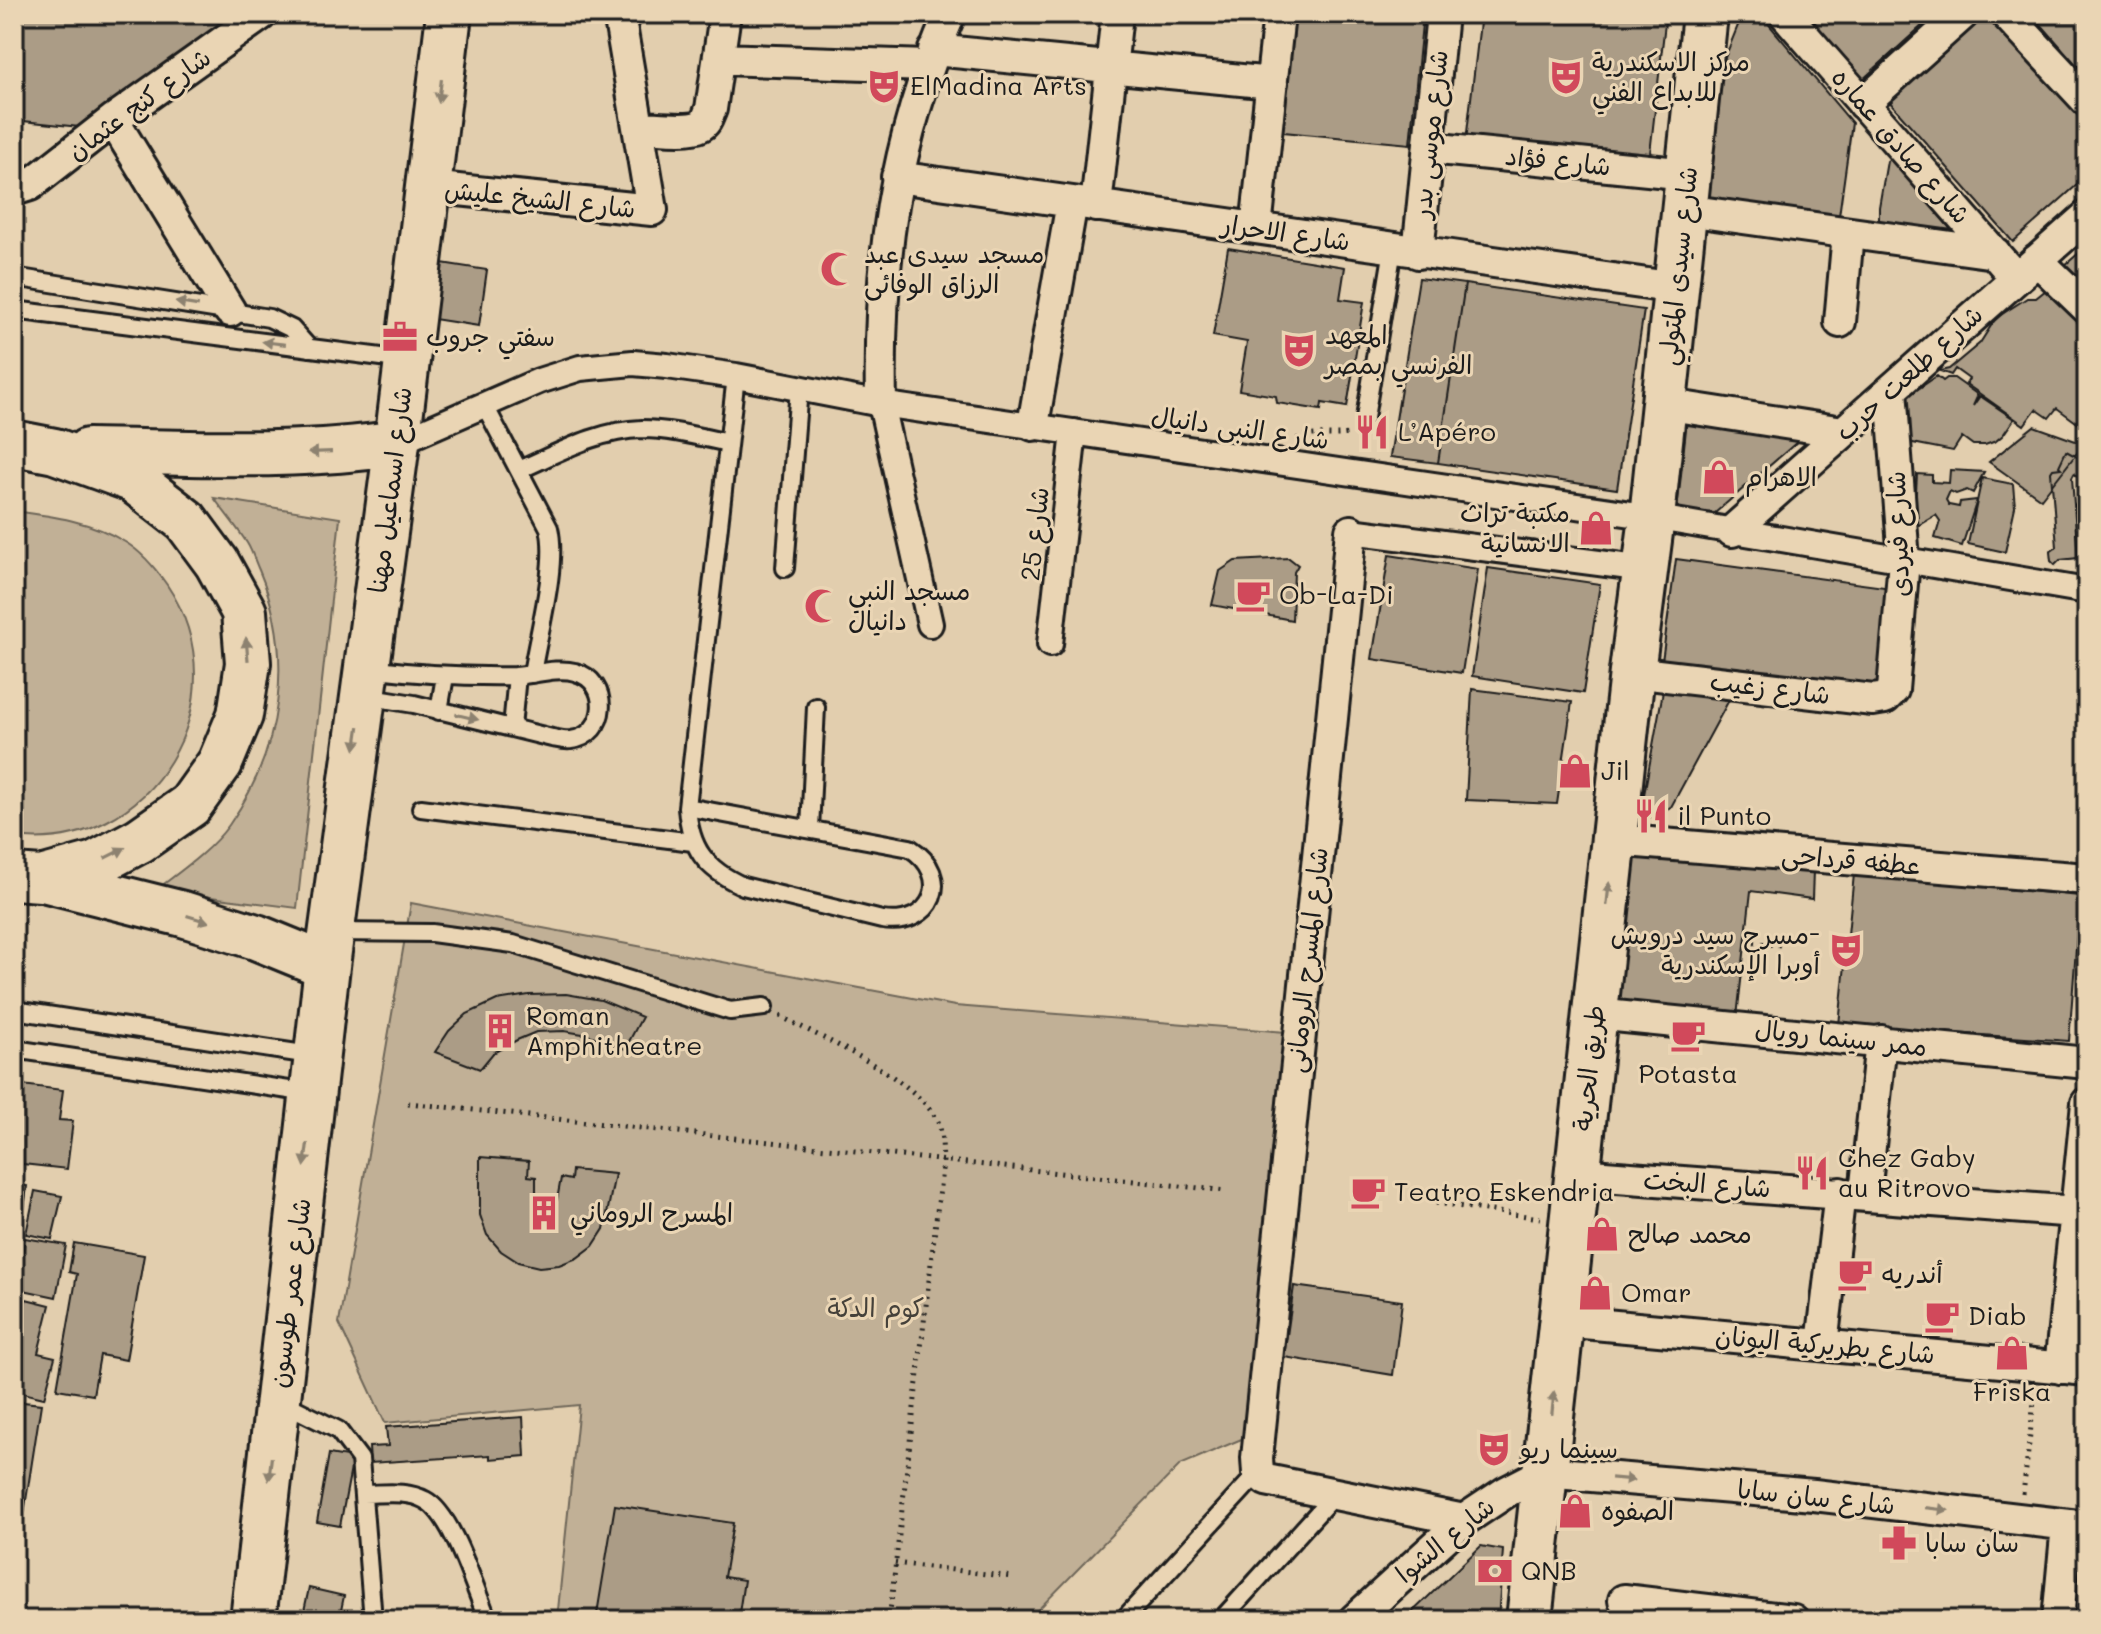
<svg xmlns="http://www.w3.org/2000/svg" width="2101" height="1634" viewBox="0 0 2101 1634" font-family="Mali,'Playpen Sans Arabic',sans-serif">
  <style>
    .green { fill: #c1b096; stroke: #6e6659; stroke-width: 2 }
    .building { fill: #ab9c86; stroke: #1c1c1c; stroke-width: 2 }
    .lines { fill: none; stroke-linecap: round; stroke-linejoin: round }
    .service-casing { stroke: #1c1c1c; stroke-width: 22 }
    .pedestrian-casing { stroke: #1c1c1c; stroke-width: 30 }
    .minor-casing { stroke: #1c1c1c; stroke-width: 36 }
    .secondary-casing { stroke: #1c1c1c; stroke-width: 50 }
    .primary-casing { stroke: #1c1c1c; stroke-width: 50 }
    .path { stroke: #1c1c1c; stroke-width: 5; stroke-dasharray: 2 6; stroke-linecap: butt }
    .service { stroke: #ead5b4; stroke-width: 16 }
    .pedestrian { stroke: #ead5b4; stroke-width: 24 }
    .minor { stroke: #ead5b4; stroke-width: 30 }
    .secondary { stroke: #ead5b4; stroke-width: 44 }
    .primary { stroke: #ead5b4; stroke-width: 44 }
    .oneway { fill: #8d8270 }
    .labels { text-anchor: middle; stroke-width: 6; stroke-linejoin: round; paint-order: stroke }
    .poi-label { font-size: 26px; fill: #1c1c1c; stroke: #ead5b4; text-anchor: start }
    .street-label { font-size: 26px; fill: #1c1c1c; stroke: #ead5b4 }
    .park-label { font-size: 26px; fill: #45413a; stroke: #ead5b4 }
  </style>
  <rect width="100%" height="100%" fill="#e2ceae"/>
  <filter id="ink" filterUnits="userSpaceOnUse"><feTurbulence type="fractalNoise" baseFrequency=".0125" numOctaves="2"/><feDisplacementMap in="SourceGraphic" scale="16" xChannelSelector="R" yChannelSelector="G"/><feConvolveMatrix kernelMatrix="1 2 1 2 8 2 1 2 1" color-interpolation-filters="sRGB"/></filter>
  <g filter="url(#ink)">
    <path class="green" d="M 214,498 L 340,518 L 297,908 L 156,890 C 182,870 210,851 229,825 C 282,750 295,655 259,570 C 255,561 252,551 247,543 C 237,527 225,513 214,498 Z
      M 14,511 C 53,516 91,521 125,542 C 142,552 156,569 167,585 C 244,699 152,855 14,837 Z
      M 411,903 L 955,1006 L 1286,1032 L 1251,1435 L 1180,1465 L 1028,1620 L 557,1620 L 579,1405 L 385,1423 L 339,1323 Z"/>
    <path class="building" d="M 14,14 L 214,14 L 221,22 L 89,128 L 14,120 Z
      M 1285,14 L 1423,14 L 1410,144 L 1273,131 Z
      M 1481,14 L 1666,14 L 1649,162 L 1466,141 Z
      M 1801,14 L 1935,14 L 1861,81 Z
      M 1984,14 L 1991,14 L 2087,123 L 2087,176 L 2013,242 L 1888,100 Z
      M 2032,14 L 2087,14 L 2087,77 Z
      M 1761,15 L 1852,123 L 1838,223 L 1703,206 L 1718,75 L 1741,18 Z
      M 1891,158 L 1951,229 L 1945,238 L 1879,223 L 1879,207 L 1887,161 Z
      M 2087,246 L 2087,300 L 2057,272 Z
      M 1228,248 L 1345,267 L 1340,299 L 1364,302 L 1347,407 L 1322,403 L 1321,410 L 1277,403 L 1276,396 L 1239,390 L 1247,342 L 1213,336 Z
      M 429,261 L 487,270 L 479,326 L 421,317 Z
      M 1419,278 L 1465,284 L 1438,463 L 1390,457 Z
      M 1465,284 L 1644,310 L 1617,489 L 1438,463 Z
      M 2046,290 L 2056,295 L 2057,301 L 2087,319 L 2087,430 L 2057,408 L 2049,418 L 2036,409 L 2024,425 L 1966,384 L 1969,379 L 1955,369 L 1951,375 L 1940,371 L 1949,369 L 1980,343 L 1996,318 L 2027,298 L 2036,298 Z
      M 1937,376 L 1943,381 L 1947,378 L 1954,378 L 1978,395 L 1973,406 L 1980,396 L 2014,419 L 2003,435 L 1996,441 L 1985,445 L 1973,445 L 1962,437 L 1953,451 L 1908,442 L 1892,407 Z
      M 1687,420 L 1790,435 L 1797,442 L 1715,513 L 1677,511 Z
      M 2034,426 L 2084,444 L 2041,499 L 1989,462 Z
      M 2066,451 L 2087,462 L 2087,475 L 2084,480 L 2074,474 L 2072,478 L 2078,558 L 2060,560 L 2055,565 L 2051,561 L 2050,552 L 2057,547 L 2051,472 L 2053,469 L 2061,468 L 2059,466 Z
      M 1950,470 L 1984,472 L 1973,493 L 1967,490 L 1956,494 L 1950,491 L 1946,500 L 1949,505 L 1959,507 L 1960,502 L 1977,500 L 1962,546 L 1935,538 L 1940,521 L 1936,515 L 1914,528 L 1917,474 L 1932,475 L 1932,482 L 1949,483 Z
      M 1982,478 L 2013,484 L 2015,507 L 2005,552 L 1968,544 Z
      M 2087,478 L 2087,522 L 2074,510 Z
      M 1389,555 L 1478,569 L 1462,673 L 1372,659 Z
      M 1289,558 L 1298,565 L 1294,572 L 1292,620 L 1212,605 L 1220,571 L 1235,561 Z
      M 1676,559 L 1892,588 L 1877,690 L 1662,661 Z
      M 1488,568 L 1600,584 L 1583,693 L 1472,676 Z
      M 1472,689 L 1572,702 L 1557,804 L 1466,800 Z
      M 1663,691 L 1729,700 L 1671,807 L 1639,822 Z
      M 1629,852 L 1813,870 L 1812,899 L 1751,891 L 1737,1017 L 1612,1009 Z
      M 1854,874 L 2080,896 L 2069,1041 L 1839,1025 Z
      M 566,994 L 601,1000 L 642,1017 L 625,1049 L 589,1035 L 564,1031 L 536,1032 L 517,1040 L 493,1053 L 480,1069 L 435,1052 L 449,1031 L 467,1014 L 497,1000 L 529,995 Z
      M 14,1084 L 63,1090 L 59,1120 L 73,1121 L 67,1169 L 14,1163 Z
      M 480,1157 L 529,1161 L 528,1176 L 536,1177 L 536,1201 L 545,1207 L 557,1200 L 561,1178 L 571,1180 L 572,1170 L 615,1174 L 604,1229 L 593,1246 L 577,1258 L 559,1265 L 539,1267 L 518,1262 L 501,1251 L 487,1235 L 480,1215 Z
      M 14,1184 L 27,1186 L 23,1217 L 14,1216 Z
      M 35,1191 L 62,1196 L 52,1239 L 26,1234 Z
      M 25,1238 L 66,1245 L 56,1297 L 14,1288 L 14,1254 L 22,1255 Z
      M 74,1243 L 144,1255 L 126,1360 L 100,1355 L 93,1395 L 57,1389 L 77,1274 L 69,1272 Z
      M 1294,1286 L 1402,1301 L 1393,1375 L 1284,1357 Z
      M 26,1299 L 50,1305 L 38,1353 L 55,1357 L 44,1398 L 14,1391 L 14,1345 Z
      M 14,1401 L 41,1404 L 14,1578 Z
      M 523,1417 L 525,1456 L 490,1459 L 490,1455 L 370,1463 L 369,1447 L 388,1446 L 386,1427 Z
      M 329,1454 L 353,1458 L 340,1526 L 317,1522 Z
      M 615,1505 L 733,1523 L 724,1577 L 744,1580 L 738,1620 L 596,1620 Z
      M 1481,1546 L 1503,1550 L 1498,1620 L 1404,1620 Z
      M 309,1588 L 344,1596 L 339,1620 L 302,1620 Z
      M 68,1615 L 91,1620 L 67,1620 Z"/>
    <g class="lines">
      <g class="service-casing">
        <path id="service" d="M 14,277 L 269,318 L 292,329 L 309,348
          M 14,310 L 405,360
          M 485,406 L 549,528 C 558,565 538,634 532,674
          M 1365,418 L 1393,249
          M 519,470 C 558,453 598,430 642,429 C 670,429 700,437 728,443
          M 785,568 L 799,388
          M 365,696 L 414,704 L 552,738 C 558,739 565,741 571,740 C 608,736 612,681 575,672 C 557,667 533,675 515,676 C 465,677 417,674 368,668
          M 439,711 L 445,676
          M 512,727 L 517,676
          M 687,807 L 910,848 C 954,876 933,928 882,920 L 743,886 C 705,869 690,848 687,807 L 736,376
          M 421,808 L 693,842
          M 810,829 L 816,707
          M 333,932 L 432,933 L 513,944 L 730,1011 L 764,1007
          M 14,1010 L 317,1056
          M 14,1049 L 309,1093
          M 280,1401 L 338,1430 L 360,1459 L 373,1620
          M 363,1494 C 383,1494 407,1490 425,1500 C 453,1514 475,1590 488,1620
          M 1123,1620 L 1258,1473
          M 1221,1620 L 1335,1494"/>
      </g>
      <g class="pedestrian-casing">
        <path id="pedestrian" d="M 881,404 L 930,624
          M 397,443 L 539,381 L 580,368 L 633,363 L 667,366 L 736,376 L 881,404 L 1652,517 L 2087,591
          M 1351,531 L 1645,569
          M 1050,644 L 1074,432"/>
      </g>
      <g class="minor-casing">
        <path id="minor" d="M 1785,14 L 2016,278
          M 2006,14 L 2087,101
          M 934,50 L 1272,83
          M 719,59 L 928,66
          M 1863,104 L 1963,14
          M 113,120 L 230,311
          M 638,127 C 653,127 688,132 700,126 C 707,123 708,115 711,109 L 725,14
          M 1429,148 L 1688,174
          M 897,177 L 1676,288
          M 429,187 L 652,210 L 619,14
          M 14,190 L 30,185 L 113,120 L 262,14
          M 1096,206 L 1117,14
          M 1707,213 L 1995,253
          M 1256,228 L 1279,14
          M 1418,253 L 1442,14
          M 2037,260 L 2087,308
          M 1840,322 L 1848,233
          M 881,404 C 878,264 893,143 950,14
          M 1663,404 L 1843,432
          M 1033,425 L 1072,202
          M 1351,531 L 1257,1458 L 1258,1473 L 1266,1480 L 1464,1520
          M 1732,531 L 2087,216
          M 1632,672 L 1873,700 L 1885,698 L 1893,690 L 1904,560 L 1891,390
          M 1614,840 L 2087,879
          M 1595,1014 L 2087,1063
          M 1578,1174 L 2076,1212
          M 1865,1194 L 1881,1041
          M 1562,1321 L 2087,1370
          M 1822,1344 L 1840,1193
          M 2060,1368 L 2087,1103
          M 1624,1600 L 1793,1620
          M 1354,1620 L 1464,1520 L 1506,1492 L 1545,1472 L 1814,1495 L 2087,1527
          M 2058,1620 L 2067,1525"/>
      </g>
      <g class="secondary-casing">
        <path id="secondary" d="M 14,443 L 55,451 L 132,479 L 186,521 L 217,563 L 244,612 L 248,663 L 240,715 L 220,763 L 190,805 L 140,840 L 95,864 L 41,879 L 14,877
          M 88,451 C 191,452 295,459 397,443
          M 43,879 L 183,914 L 256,937 L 327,966
          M 253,1620 L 327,966 L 397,443 L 449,14"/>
      </g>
      <g class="primary-casing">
        <path id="primary" d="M 1529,1620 L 1632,672 L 1652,517 L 1705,14"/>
      </g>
      <path class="path" d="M 1297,439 C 1313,431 1334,438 1352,433
        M 1746,942 L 1781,945
        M 780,1016 C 825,1040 910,1075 936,1118 C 943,1128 942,1148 943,1161 L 889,1620
        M 408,1103 L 1227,1191
        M 1436,1203 L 1540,1218
        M 2023,1494 L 2035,1393
        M 895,1563 L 1012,1577"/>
      <use href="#service" class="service"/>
      <use href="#pedestrian" class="pedestrian"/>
      <use href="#minor" class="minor"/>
      <use href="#secondary" class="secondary"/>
      <use href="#primary" class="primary"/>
    </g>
    <defs><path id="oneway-solid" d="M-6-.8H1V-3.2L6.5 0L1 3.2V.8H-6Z" transform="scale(2)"/></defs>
    <g class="oneway">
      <use href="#oneway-solid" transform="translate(440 91) rotate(97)"/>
      <use href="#oneway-solid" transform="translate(187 304) rotate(-171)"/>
      <use href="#oneway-solid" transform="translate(274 343) rotate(-173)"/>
      <use href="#oneway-solid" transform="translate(320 452) rotate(178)"/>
      <use href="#oneway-solid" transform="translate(247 649) rotate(-95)"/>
      <use href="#oneway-solid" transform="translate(467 717) rotate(13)"/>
      <use href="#oneway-solid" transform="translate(357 738) rotate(98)"/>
      <use href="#oneway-solid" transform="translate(115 853) rotate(-27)"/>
      <use href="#oneway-solid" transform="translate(1608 894) rotate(-84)"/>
      <use href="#oneway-solid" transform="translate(198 919) rotate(17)"/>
      <use href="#oneway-solid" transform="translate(306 1155) rotate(97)"/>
      <use href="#oneway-solid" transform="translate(1553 1403) rotate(-84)"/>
      <use href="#oneway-solid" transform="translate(270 1469) rotate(97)"/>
      <use href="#oneway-solid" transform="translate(1623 1479) rotate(5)"/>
      <use href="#oneway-solid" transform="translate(1937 1509) rotate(7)"/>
    </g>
  </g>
  <defs>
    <g id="theatre-bare" transform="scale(2.76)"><path d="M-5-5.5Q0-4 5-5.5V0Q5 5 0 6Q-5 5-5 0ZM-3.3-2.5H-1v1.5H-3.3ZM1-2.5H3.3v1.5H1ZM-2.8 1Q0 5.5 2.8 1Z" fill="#d1495b" stroke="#ead5b4" stroke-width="2.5" paint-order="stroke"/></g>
    <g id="mosque-bare" transform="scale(2.76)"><path d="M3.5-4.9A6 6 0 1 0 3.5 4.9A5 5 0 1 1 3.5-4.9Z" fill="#d1495b" stroke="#ead5b4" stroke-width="2.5" paint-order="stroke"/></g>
    <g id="office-bare" transform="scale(2.76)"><path d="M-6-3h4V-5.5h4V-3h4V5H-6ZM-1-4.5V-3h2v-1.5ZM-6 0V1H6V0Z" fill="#d1495b" stroke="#ead5b4" stroke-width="2.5" paint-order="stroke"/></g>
    <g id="restaurant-bare" transform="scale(2.76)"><path d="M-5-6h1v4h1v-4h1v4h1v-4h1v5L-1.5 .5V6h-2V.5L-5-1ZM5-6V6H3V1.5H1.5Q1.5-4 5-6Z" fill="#d1495b" stroke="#ead5b4" stroke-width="2.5" paint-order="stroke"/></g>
    <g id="shop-bare" transform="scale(2.76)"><path d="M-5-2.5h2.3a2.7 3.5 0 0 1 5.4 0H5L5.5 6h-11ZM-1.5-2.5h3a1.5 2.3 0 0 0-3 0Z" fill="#d1495b" stroke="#ead5b4" stroke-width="2.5" paint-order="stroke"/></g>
    <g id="cafe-bare" transform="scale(2.76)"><path d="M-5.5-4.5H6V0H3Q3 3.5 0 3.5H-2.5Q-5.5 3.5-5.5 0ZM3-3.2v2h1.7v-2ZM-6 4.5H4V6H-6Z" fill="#d1495b" stroke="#ead5b4" stroke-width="2.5" paint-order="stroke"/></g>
    <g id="building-bare" transform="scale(2.76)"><path d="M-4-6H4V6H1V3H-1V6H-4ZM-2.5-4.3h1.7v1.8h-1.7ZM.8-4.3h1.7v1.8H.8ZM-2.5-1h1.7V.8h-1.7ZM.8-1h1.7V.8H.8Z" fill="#d1495b" stroke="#ead5b4" stroke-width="2.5" paint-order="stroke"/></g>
    <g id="pharmacy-bare" transform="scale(2.76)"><path d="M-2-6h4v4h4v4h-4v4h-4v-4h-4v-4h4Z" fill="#d1495b" stroke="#ead5b4" stroke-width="2.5" paint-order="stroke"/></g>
    <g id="bank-bare" transform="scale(2.76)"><path d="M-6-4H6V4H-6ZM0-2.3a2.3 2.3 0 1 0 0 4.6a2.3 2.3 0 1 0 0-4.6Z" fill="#d1495b" stroke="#ead5b4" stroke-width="2.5" paint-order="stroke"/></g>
  </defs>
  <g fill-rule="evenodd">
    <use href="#theatre-bare" x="1566" y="77"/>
    <use href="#theatre-bare" x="884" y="86"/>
    <use href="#mosque-bare" x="838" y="269"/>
    <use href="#office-bare" x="400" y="337"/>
    <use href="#theatre-bare" x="1299" y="350"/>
    <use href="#restaurant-bare" x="1372" y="432"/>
    <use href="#shop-bare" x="1719" y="477"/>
    <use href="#shop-bare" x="1596" y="528"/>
    <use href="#cafe-bare" x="1253" y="595"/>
    <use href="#mosque-bare" x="822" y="606"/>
    <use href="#shop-bare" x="1575" y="771"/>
    <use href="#restaurant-bare" x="1651" y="816"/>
    <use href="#theatre-bare" x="1846" y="950"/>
    <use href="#building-bare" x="500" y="1031"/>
    <use href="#cafe-bare" x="1688" y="1035"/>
    <use href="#restaurant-bare" x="1812" y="1173"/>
    <use href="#cafe-bare" x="1368" y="1192"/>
    <use href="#building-bare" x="544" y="1213"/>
    <use href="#shop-bare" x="1602" y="1234"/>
    <use href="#cafe-bare" x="1855" y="1274"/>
    <use href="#shop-bare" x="1595" y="1293"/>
    <use href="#cafe-bare" x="1942" y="1316"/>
    <use href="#shop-bare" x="2012" y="1353"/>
    <use href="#theatre-bare" x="1494" y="1449"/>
    <use href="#shop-bare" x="1575" y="1511"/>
    <use href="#pharmacy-bare" x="1899" y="1543"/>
    <use href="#bank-bare" x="1495" y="1571"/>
  </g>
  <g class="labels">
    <g class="poi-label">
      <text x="1592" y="71">مركز الاسكندرية<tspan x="1592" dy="30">للابداع الفني</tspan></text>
      <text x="910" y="95">ElMadina Arts</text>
      <text x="864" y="263">مسجد سيدى عبد<tspan x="864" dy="30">الرزاق الوفائى</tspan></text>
      <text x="1325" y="344">المعهد<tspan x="1325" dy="30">الفرنسي بمصر</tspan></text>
      <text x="426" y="346">سفتي جروب</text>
      <text x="1398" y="441">L’Apéro</text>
      <text x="1745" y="486">الاهرام</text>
      <text x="1570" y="522" text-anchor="end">مكتبة تراث<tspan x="1570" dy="30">الانسانية</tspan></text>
      <text x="848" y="600">مسجد النبي<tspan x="848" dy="30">دانيال</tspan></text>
      <text x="1279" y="604">Ob-La-Di</text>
      <text x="1601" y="780">Jil</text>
      <text x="1677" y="825">il Punto</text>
      <text x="1820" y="944" text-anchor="end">مسرح سيد درويش-<tspan x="1820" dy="30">أوبرا الإسكندرية</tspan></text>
      <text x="526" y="1025">Roman<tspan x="526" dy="30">Amphitheatre</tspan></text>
      <text x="1688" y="1083" text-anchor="middle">Potasta</text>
      <text x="1838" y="1167">Chez Gaby<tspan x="1838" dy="30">au Ritrovo</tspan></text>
      <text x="1394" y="1201">Teatro Eskendria</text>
      <text x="570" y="1222">المسرح الروماني</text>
      <text x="1628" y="1243">محمد صالح</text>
      <text x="1881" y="1283">أندريه</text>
      <text x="1621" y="1302">Omar</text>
      <text x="1968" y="1325">Diab</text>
      <text x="2012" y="1401" text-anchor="middle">Friska</text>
      <text x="1520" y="1458">سينما ريو</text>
      <text x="1601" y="1520">الصفوه</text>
      <text x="1925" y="1552">سان سابا</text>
      <text x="1521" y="1580">QNB</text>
    </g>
    <g class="street-label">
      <text transform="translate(139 104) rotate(-36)" y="9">شارع كنج عثمان</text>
      <text transform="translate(1430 134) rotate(-84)" y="9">شارع موسى بدر</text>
      <text transform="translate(1901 146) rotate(49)" y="9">شارع صادق عماره</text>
      <text transform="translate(1558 161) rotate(6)" y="9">شارع فؤاد</text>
      <text transform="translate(540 199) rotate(6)" y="9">شارع الشيخ عليش</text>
      <text transform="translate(1286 233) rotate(8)" y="9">شارع الاحرار</text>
      <text transform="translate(1678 266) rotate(-84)" y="9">شارع سيدى المتولي</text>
      <text transform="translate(1909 373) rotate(-42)" y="9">شارع طلعت حرب</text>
      <text transform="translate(1240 428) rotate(8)" y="9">شارع النبى دانيال</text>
      <text transform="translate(390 490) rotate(-83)" y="9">شارع اسماعيل مهنا</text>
      <text transform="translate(1035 534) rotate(-84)" y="9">شارع 25</text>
      <text transform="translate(1898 534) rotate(-92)" y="9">شارع فيردى</text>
      <text transform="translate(1770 688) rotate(7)" y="9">شارع زغيب</text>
      <text transform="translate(1851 860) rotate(5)" y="9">عطفه قرداحى</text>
      <text transform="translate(1307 960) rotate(-84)" y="9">شارع المسرح الرومانى</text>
      <text transform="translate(1841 1038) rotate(6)" y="9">ممر سينما رويال</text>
      <text transform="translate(1589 1068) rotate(-84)" y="9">طريق الحرية</text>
      <text transform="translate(1707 1184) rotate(4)" y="9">شارع البخت</text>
      <text transform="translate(290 1293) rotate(-83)" y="9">شارع عمر طوسون</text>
      <text transform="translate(1825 1345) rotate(5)" y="9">شارع بطريركية اليونان</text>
      <text transform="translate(1816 1497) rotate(6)" y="9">شارع سان سابا</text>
      <text transform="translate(1445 1540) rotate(-39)" y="9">شارع الشوا</text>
    </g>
    <g class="park-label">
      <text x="876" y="1317">كوم الدكة</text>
    </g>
  </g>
  <rect width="2101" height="1634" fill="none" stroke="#ead5b4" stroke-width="48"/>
  <rect x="24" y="24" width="2053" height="1586" fill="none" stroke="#1c1c1c" stroke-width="3" filter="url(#ink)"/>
</svg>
